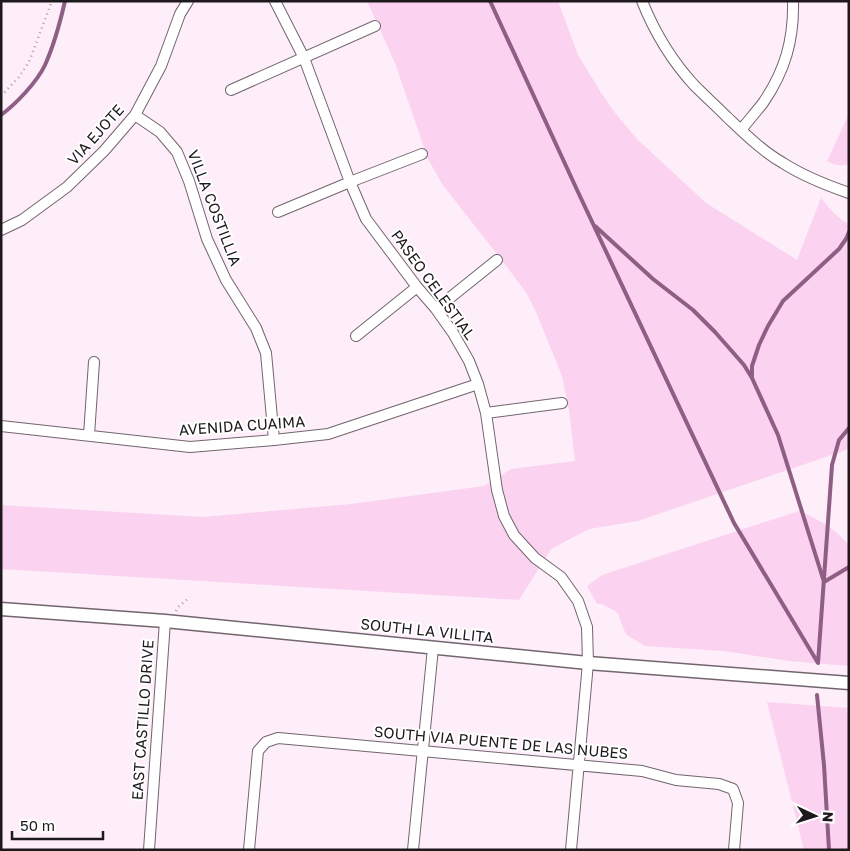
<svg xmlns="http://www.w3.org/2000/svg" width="850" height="851" viewBox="0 0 850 851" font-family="'Golos Text',sans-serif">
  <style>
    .green { fill: #fbd2f0 }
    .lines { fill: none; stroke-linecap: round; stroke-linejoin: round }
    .stream { stroke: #8f5e84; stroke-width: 4 }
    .minor-casing { stroke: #72656e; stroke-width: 12 }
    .tertiary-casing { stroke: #72656e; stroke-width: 15 }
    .path { stroke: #aa9fa7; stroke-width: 2.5; stroke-dasharray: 1 4; stroke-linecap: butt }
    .minor { stroke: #fff; stroke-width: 10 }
    .tertiary { stroke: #fff; stroke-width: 12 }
    .labels { text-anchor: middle; stroke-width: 4; stroke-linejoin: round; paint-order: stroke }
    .street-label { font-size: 15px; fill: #1e191c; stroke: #fff }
  </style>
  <rect width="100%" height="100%" fill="#fdeef9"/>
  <path class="green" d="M 367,1 L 558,1 L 578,55 L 600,91 L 615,113 L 637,139 L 706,203 L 797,260 L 821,198 C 829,208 837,218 849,224 L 849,449 L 638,521 L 589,529 L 551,549 L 519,600 L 1,569 L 1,505 L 203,517 L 351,504 L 484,486 L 511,469 L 575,461 L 569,410 L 562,376 L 536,312 L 527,294 L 507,267 L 442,184 L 428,159 L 395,63 Z
    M 849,114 L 849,164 C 840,167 835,165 827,161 Z
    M 799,511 C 820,520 834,528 849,545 L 849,666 L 789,661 L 724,651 L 645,646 L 627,635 L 624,630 L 618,614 L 615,611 L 602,604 L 597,604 L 587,586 L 602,575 Z
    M 767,702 L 849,708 L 849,850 L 804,850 Z"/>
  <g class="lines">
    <path class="stream" d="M 490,1 L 578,192 L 734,523 L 818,663
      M 1,115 C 16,104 37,82 45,65 C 54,45 60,23 65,1
      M 595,226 L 653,279 L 693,310 L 715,332 L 744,365 L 752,378 L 778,435 L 824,582 L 849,567
      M 752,377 L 752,366 L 759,345 L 768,326 L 783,301 L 839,249 L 846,239 L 849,232
      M 818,663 L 832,465 L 839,440 L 849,428
      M 817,695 L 824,765 L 829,850"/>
    <g class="minor-casing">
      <path id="minor" d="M 275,1 L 304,58 L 350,182 L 366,219 L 417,287 L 436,309 L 453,333 L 469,361 L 478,384 L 486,413 L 497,490 L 504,516 L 514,535 L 535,558 L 561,577 L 578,601 L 587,627 L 588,663 L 571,850
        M 642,1 C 654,31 672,61 694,85 C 705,96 716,106 727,117 C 744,133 762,151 783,163 C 803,176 826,185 849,193
        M 231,90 L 375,26
        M 135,115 L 160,132 L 177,152 L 189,181 L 207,239 L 226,280 L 256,328 L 266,353 L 274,440
        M 741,130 C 748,121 756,112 763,103 C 785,71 794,40 793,1
        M 278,212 L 350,182 L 422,154
        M 1,230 L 22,220 L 67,187 L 104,151 L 135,115 L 161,66 L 180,14 L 188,1
        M 436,309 L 497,260
        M 356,336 L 417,287
        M 486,413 L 562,403
        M 1,426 L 190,447 L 274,440 L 328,434 L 478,384
        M 89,435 L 94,362
        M 149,850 L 165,621
        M 249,850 L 258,751 L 266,742 L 278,738 L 642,771 L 676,780 L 719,784 L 733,789 L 738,803 L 734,850
        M 413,850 L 433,648"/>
    </g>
    <g class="tertiary-casing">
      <path id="tertiary" d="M 1,609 L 165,621 L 588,663 L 849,683"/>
    </g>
    <path class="path" d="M 1,96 L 19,77 L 29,62 L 52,1
      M 176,611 L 178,607 L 190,597"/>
    <use href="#minor" class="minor"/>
    <use href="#tertiary" class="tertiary"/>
  </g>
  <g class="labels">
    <g class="street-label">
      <text transform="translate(96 135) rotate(-48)" y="5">VIA EJOTE</text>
      <text transform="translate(214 208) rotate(69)" y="5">VILLA COSTILLIA</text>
      <text transform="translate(433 285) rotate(54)" y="5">PASEO CELESTIAL</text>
      <text transform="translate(242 426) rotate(-4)" y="5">AVENIDA CUAIMA</text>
      <text transform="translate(427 631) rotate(6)" y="5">SOUTH LA VILLITA</text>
      <text transform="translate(143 720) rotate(-86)" y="5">EAST CASTILLO DRIVE</text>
      <text transform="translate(501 743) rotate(5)" y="5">SOUTH VIA PUENTE DE LAS NUBES</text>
    </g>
  </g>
  <rect width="850" height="851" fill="none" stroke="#1e191c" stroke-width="5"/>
  <g transform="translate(815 816) rotate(94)" stroke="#ffffff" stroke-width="4" paint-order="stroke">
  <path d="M0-4L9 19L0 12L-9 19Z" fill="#1e191c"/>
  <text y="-8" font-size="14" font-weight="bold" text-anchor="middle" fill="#1e191c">N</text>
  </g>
  <path d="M12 831v8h91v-8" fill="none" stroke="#1e191c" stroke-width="2.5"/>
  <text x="20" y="831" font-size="15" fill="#1e191c" stroke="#ffffff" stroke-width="4" paint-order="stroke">50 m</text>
</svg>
